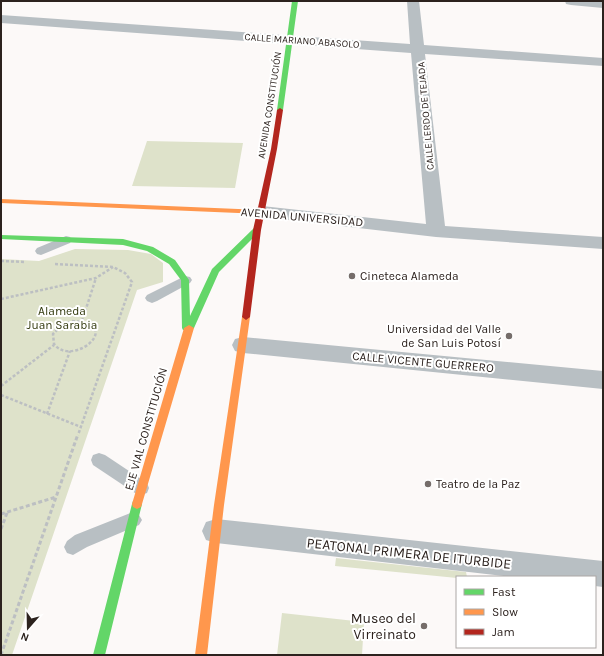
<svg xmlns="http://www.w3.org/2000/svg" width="604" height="656" viewBox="0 0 604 656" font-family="Karla,sans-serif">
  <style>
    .green { fill: #dee2ca }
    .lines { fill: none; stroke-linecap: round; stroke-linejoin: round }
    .path-far1 { stroke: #bcbfc2; stroke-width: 2.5; stroke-dasharray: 3 2; stroke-linecap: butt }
    .path { stroke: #bcbfc2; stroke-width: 3; stroke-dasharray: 4 2.5; stroke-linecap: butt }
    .lane { fill: #b8bfc3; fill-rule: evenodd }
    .street { fill: #b8bfc3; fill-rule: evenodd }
    .fast { fill: #63d668; fill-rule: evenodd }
    .slow { fill: #ff974d; fill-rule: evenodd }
    .jam { fill: #b3261e; fill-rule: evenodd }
    .poi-dot { fill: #756d6a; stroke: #fff; stroke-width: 1.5 }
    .labels { text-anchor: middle; stroke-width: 4; stroke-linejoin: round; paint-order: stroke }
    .far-street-label { font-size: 10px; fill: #2c221e; stroke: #fff }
    .street-label { font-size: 12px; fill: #2c221e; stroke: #fff }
    .poi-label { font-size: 12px; fill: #2c221e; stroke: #fff; text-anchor: start }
    .park-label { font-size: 12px; fill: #333a0f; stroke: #fff }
    .near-street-label { font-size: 14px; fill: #2c221e; stroke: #fff }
    .near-poi-label { font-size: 14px; fill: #2c221e; stroke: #fff; text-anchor: end }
  </style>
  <rect width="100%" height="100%" fill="#fcf9f8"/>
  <path class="green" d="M 147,141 L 243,143 L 235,188 L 132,186 Z
    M 75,249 L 128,250 L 151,254 L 163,263 L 163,282 L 137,290 L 12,655 L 1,655 L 1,259 L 39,261 Z
    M 336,558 L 466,572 L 467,577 L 457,577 L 457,578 L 335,566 Z
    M 282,613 L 364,622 L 362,655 L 277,655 Z"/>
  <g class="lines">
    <path class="path-far1" d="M 1,261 L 26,262
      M 55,264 L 113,267 L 125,273 L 132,282 L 78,435
      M 1,299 L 96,278 L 113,267
      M 72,321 C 78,322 88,321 93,326 C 106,340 68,363 54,344 L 53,334 L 61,326 Z
      M 82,321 L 96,278
      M 1,386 L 54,345
      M 1,395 L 81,427
      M 47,414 L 70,351"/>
    <path class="path" d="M 1,514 L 56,497
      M 1,529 L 7,513
      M 1,655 L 78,434"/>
    <path class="lane" d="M 66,236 L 70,237 L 72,240 L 70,243 L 41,255 L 37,254 L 35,251 L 37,248 Z
      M 185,276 L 190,277 L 192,280 L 190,283 L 157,301 L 152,303 L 147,301 L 145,298 L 147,295 Z
      M 99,453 L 105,455 L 147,483 L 149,488 L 147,493 L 141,495 L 135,493 L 93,465 L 91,460 L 93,455 Z
      M 133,512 L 139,515 L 142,520 L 139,525 L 87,547 L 73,555 L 67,553 L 64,547 L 67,541 L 75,535 Z"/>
    <path class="street" d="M 407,1 L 419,1 L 424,45 L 603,58 L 603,66 L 425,54 L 445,226 L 603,237 L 603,249 L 436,237 L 255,216 L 253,212 L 255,208 L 262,206 L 426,224 L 411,53 L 1,23 L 1,15 L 410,44 Z
      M 565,1 L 603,1 L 603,8 L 571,5 L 566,4 Z
      M 243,337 L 603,371 L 603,389 L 243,353 L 235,351 L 232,345 L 235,339 Z
      M 216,519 L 603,561 L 603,587 L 595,586 L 595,577 L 512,577 L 216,543 L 206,540 L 202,531 L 206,522 Z"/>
    <path class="fast" d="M 292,1 L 298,1 L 283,110 L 280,112 L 277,110 Z
      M 254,228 L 260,228 L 261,230 L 219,272 L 194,328 L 189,331 L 183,330 L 182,328 L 181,280 L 169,264 L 147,251 L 123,245 L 1,239 L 1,235 L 123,239 L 153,247 L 175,260 L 189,280 L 190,316 L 212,269 Z
      M 137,499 L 141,501 L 142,504 L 105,655 L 93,655 L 132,504 L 133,501 Z"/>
    <path class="slow" d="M 1,199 L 262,210 L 266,212 L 262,214 L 1,203 Z
      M 246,314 L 250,317 L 224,505 L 207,655 L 195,655 L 214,505 L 242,317 Z
      M 189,325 L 194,328 L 142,504 L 141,507 L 137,509 L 133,507 L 132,504 L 184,328 Z"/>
    <path class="jam" d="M 280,108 L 283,110 L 277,149 L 261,230 L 250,317 L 246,320 L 242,317 L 253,230 L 271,149 L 277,110 Z"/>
  </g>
  <g class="poi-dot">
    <circle cx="352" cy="276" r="4"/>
    <circle cx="509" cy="336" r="4"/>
    <circle cx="428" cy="484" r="4"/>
    <circle cx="424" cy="626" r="4"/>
  </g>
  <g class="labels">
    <g class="far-street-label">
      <text transform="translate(302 40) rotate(4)" y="4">CALLE MARIANO ABASOLO</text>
      <text transform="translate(269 105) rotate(-81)" y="4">AVENIDA CONSTITUCIÓN</text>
      <text transform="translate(425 116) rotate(-95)" y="4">CALLE LERDO DE TEJADA</text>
    </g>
    <g class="street-label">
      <text transform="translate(302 217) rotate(5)" y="4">AVENIDA UNIVERSIDAD</text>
      <text transform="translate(423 362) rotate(5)" y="4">CALLE VICENTE GUERRERO</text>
      <text transform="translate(146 429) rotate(-74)" y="4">EJE VIAL CONSTITUCIÓN</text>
    </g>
    <g class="poi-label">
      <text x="360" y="280">Cineteca Alameda</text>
      <text x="501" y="333" text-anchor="end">Universidad del Valle<tspan x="501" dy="14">de San Luis Potosí</tspan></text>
      <text x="436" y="488">Teatro de la Paz</text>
    </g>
    <g class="park-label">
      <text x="62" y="315">Alameda<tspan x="62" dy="14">Juan Sarabia</tspan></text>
    </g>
    <g class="near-street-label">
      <text transform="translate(409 553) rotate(6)" y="5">PEATONAL PRIMERA DE ITURBIDE</text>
    </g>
    <g class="near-poi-label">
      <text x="416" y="623">Museo del<tspan x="416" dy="16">Virreinato</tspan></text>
    </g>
  </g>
  <rect width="604" height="656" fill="none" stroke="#2c221e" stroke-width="4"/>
  <rect x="456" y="576" width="140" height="72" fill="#ffffff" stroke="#aba7a5"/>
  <rect x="464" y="589" width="20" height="6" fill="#63d668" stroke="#aba7a5"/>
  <text x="492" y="596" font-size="12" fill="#2c221e">Fast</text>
  <rect x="464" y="609" width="20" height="6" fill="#ff974d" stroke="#aba7a5"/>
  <text x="492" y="616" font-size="12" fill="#2c221e">Slow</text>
  <rect x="464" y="629" width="20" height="6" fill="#b3261e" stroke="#aba7a5"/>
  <text x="492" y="636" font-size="12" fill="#2c221e">Jam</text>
  <g transform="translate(28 628) rotate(200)" stroke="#ffffff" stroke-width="3" paint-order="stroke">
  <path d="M0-3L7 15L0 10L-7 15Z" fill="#2c221e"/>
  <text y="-6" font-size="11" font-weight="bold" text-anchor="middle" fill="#2c221e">N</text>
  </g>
</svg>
